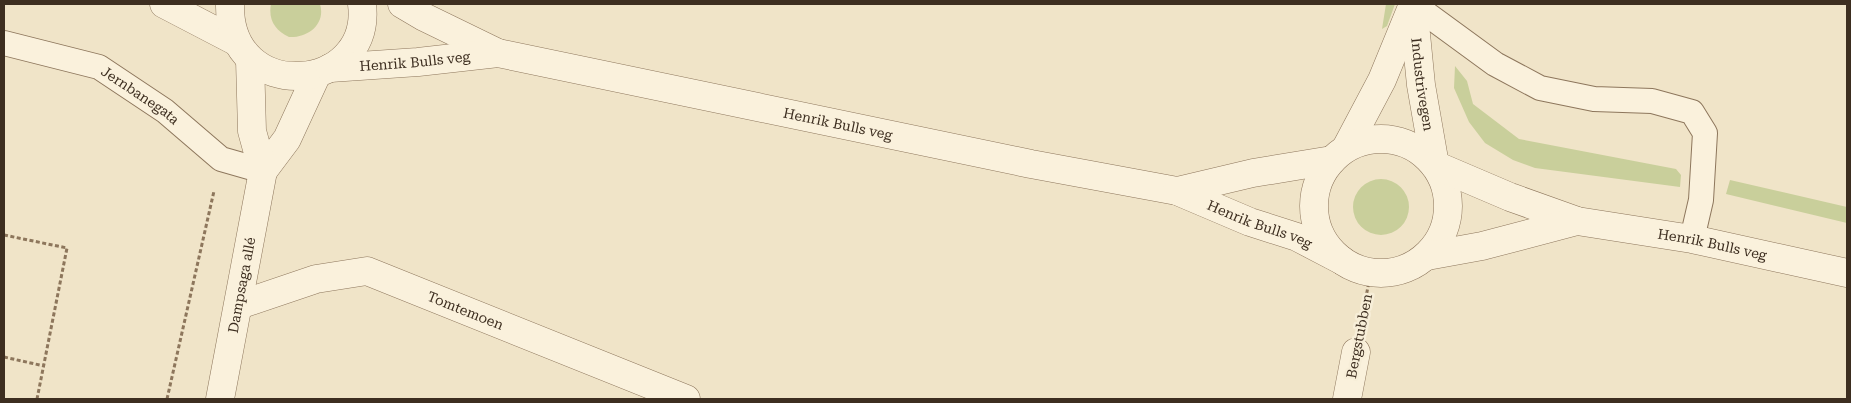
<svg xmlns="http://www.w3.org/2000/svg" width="1851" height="403" viewBox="0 0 1851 403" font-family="'Roboto Serif',serif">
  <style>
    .green { fill: #c9cf9b }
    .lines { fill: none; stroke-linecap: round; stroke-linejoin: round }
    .service-casing { stroke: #8d765c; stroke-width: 26 }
    .minor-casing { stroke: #8d765c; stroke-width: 29 }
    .tertiary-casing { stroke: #8d765c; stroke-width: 29 }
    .path { stroke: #8d765c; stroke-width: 3; stroke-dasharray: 4 2.5; stroke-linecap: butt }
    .service { stroke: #faf1dc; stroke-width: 24 }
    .minor { stroke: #faf1dc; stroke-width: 28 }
    .tertiary { stroke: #faf1dc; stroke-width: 28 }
    .labels { text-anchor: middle; stroke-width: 5; stroke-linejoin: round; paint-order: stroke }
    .street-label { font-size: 14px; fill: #3d2e20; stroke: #f7eed8 }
  </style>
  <rect width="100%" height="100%" fill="#f0e4c8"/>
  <path class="green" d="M 271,4 L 320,4 C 326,24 308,38 289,37 C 275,30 268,20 271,4 Z
    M 1386,4 L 1395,4 L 1387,26 L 1382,29 Z
    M 1455,66 L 1467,81 L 1473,104 L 1519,139 L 1676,169 L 1681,175 L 1680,187 L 1535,168 L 1513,160 L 1485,143 L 1469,122 L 1454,88 Z
    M1353 207a28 28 0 1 1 56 0a28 28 0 1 1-56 0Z
    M 1730,180 L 1847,207 L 1847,223 L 1726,194 Z"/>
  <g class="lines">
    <g class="service-casing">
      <g id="service">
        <path d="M 1413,4 L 1495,64 L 1540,88 L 1594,99 L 1652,101 L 1692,112 L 1705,133 L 1701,200 L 1692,239"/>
        <path id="s1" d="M 4,43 L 99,67 L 165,111 L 221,159 L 263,171"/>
      </g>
    </g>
    <g class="minor-casing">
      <g id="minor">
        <path id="s2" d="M 1413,4 L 1421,85 L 1435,165"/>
        <path d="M 1346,148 L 1382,80 L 1412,7"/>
        <path d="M 263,171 L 287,139 L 317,74"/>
        <path id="s3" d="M 239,305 L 316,279 L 367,271 L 686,399"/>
        <path id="s4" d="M 220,399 L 263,171 L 252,131 L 250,60"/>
        <path d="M 1347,399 L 1356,352"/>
      </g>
    </g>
    <g class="tertiary-casing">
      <g id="tertiary">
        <path d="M 164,4 L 237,42"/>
        <path d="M 230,4 C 228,106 373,94 362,4"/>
        <path id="s5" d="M 402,4 L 424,17 L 498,53 L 1031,164 L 1177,191 L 1250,222 L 1297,237 L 1341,260"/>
        <path id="s6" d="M 330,68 L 418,62 L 498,53"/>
        <circle cx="1381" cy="206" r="67"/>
        <path id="s7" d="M 1435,165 L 1510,197 L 1577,221 L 1692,239 L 1847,273"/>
        <path d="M 1177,191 L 1253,173 L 1332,160"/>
        <path d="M 1427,256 L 1482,246 L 1577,221"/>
      </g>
    </g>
    <path class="path" d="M 4,235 L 67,248 L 37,399
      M 1362,319 L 1369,281
      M 4,357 L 44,366
      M 167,399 L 214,191"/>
    <use href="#service" class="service"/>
    <use href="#minor" class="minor"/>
    <use href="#tertiary" class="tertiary"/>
  </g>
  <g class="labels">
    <g class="street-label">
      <text dy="5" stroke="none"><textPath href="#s6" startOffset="85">Henrik Bulls veg</textPath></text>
      <text dy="5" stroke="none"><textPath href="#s2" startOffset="81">Industrivegen</textPath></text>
      <text dy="5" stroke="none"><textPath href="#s1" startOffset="148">Jernbanegata</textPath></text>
      <text dy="5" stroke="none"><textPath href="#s5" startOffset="455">Henrik Bulls veg</textPath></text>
      <text dy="5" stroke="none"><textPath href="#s5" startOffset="890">Henrik Bulls veg</textPath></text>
      <text dy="5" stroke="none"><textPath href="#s7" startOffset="290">Henrik Bulls veg</textPath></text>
      <text dy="5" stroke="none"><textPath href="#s4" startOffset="116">Dampsaga allé</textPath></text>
      <text dy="5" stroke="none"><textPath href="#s3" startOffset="239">Tomtemoen</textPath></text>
      <text transform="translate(1359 336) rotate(-79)" y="5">Bergstubben</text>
    </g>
  </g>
  <rect width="1851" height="403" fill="none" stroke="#3d2e20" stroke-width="10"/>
</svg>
